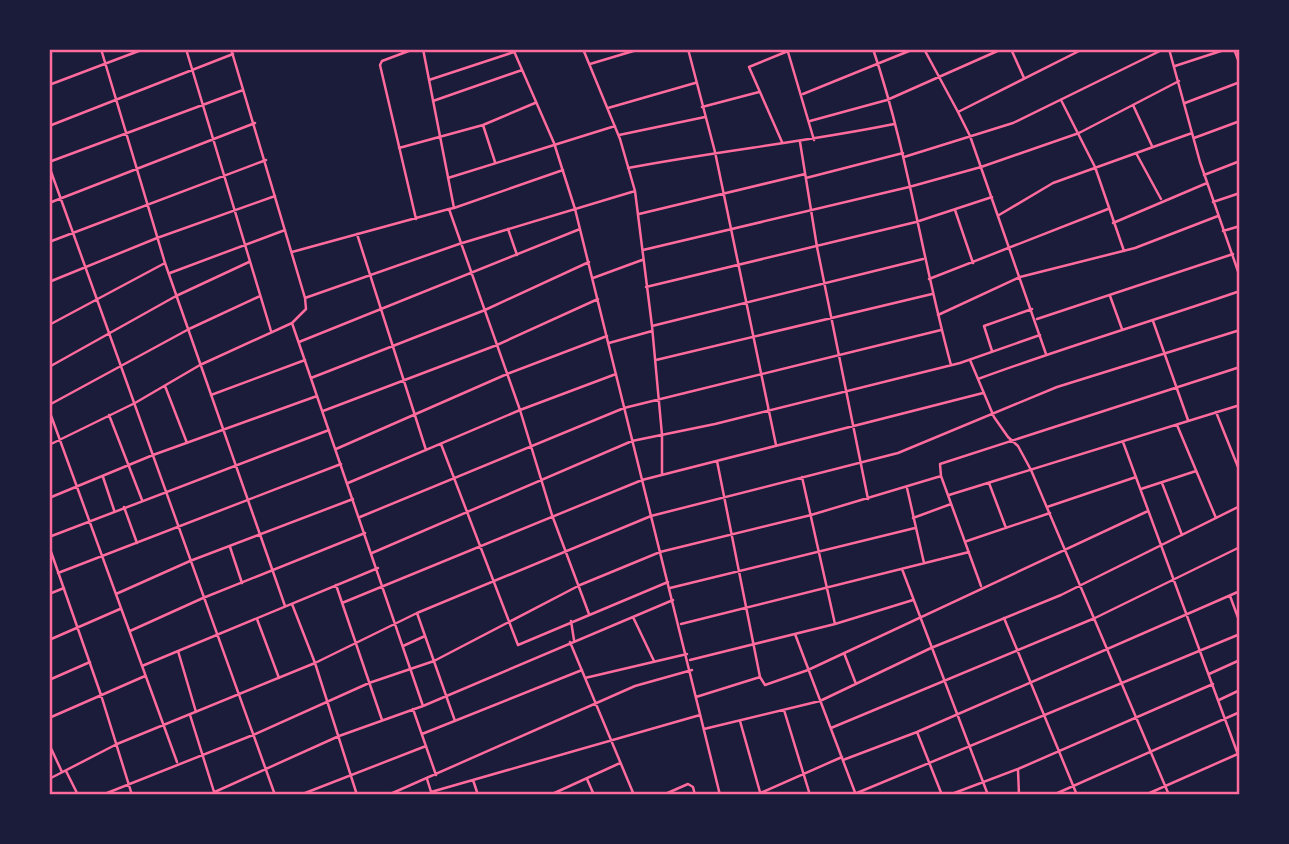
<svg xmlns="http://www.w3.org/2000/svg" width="1289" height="844" viewBox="0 0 1289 844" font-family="'IBM Plex Sans',sans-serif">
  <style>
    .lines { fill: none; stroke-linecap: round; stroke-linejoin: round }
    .minor { stroke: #ff6b9d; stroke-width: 2.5 }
    .neatline { fill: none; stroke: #ff6b9d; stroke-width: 2.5 }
  </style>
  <rect width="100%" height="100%" fill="#1b1b3a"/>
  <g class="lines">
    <path class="minor" d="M 101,49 L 165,263 L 285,606
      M 186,49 L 271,331
      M 414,49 L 382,61 L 380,65 L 416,219
      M 423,49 L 454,208 L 449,209 L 520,410 L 552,515 L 589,614
      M 513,49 L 554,143 L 575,209 L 720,795
      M 583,49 L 620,139 L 635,191 L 652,326 L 662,435 L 662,474
      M 688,49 L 715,152 L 776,445
      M 873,49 C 908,152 922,260 951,365
      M 924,49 L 958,112 L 1083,49
      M 1011,49 L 1024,78
      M 1169,49 L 1200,162 L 1240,277
      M 1234,49 L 1240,65
      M 788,52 L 814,140
      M 590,64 L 640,49
      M 1175,66 L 1227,49
      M 429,80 L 514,52
      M 49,85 L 144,49
      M 803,94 L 914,49
      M 1061,100 L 1095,167 L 1124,251
      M 433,101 L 522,70
      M 1185,103 L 1240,82
      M 1133,105 L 1152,146
      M 702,107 L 759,92
      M 608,108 L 695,83
      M 958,112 L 970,136 L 1046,354
      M 810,121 L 887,100 L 1002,49
      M 483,125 L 495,162
      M 49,126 L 233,54
      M 619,135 L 705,117
      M 1194,138 L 1240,121
      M 782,142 L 749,67 L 793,49
      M 800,142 L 817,247 L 868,499
      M 399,148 L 483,125 L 535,103
      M 1136,153 L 1161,199
      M 904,157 L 1013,123 L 1164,49
      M 49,162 L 243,90
      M 49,166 L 275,795
      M 628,168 C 717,151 806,142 894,124
      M 1204,175 L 1240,161
      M 448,178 L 615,126
      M 806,178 L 903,153
      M 1213,202 L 1240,193
      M 49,203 L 255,123
      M 454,208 L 563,170
      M 955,210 L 973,263
      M 639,214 L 805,174
      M 999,215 L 1053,183 L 1192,133
      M 1113,223 L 1207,183
      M 508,229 L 517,255
      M 1223,231 L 1240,226
      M 357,234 L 426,450
      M 49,242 L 266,160
      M 643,250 L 909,187 L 981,167 L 1079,133 L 1179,81
      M 292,252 L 449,209
      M 170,273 L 285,230
      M 593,278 L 642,260
      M 929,279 L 1108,209
      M 49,282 L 157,238 L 275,196
      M 646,287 L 916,222 L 992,197
      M 1110,296 L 1122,329
      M 305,298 L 459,244 L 635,191
      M 938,315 L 1020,277 L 1135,248 L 1218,216
      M 1037,319 L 1233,254
      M 1153,321 L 1188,420
      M 292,323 L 423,706
      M 49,325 L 165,263
      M 652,326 L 923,259
      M 299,342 L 580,229
      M 609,343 L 652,331
      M 992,351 L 984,326 L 1032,309
      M 656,360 L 932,294
      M 970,360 L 994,417 L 1008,437 L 1018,446 L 1031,470 L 1169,795
      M 49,367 L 176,296 L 249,262
      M 311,378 L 485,310 L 589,262
      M 978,379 C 1065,347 1153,321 1240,291
      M 165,386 L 187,443
      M 211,395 L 305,360
      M 49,405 L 189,329 L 260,296
      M 49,410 L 177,762
      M 323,411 L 497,345 L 598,299
      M 1216,412 L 1240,472
      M 109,415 L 142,500
      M 1177,425 L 1216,518
      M 1123,442 L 1240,760
      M 441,444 L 518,645 L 668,582
      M 49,445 L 135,403 L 200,365 L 292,323 L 306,309 L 305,298 L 231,49
      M 336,449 L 507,374 L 607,336
      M 717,461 L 760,677 L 765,685 L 808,670 L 1148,511
      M 103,477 L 114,510
      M 802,477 L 835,624
      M 348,483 L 520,410 L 616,374
      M 989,483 L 1006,528
      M 1162,483 L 1182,535
      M 907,488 L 924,563
      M 1141,489 L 1196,471
      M 949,495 L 1240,405
      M 49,498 L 153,455 L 317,396
      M 124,507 L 137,543
      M 1047,507 L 1136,477
      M 360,517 L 624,408 L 941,330
      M 913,518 L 951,504
      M 49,537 L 329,430
      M 967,541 L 1050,513
      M 49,546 L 101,695 L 132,795
      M 230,547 L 242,583
      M 372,553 L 632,441 L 715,424 L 960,363 L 1040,335
      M 902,569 L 988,795
      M 58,573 L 341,464
      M 336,585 L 382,720
      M 981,586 L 941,476 L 940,464 L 1240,367
      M 670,588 L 915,528
      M 49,594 L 64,588
      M 116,594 L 190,561 L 353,499
      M 1230,596 L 1240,623
      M 342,603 L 642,480 L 983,393
      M 292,604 L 315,663 L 357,795
      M 417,613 L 455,721
      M 633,617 L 654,661
      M 1004,618 L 1077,795
      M 257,619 L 279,678
      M 571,621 L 574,640
      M 681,624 L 969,552
      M 130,631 L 203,598 L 365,533
      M 795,634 L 856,795
      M 49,640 L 120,609
      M 570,642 L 634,795
      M 403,646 L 425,636
      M 178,651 L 196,712
      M 844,653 L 856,684
      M 690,660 L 835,624 L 913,600
      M 142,666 L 378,568
      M 1209,674 L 1240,660
      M 585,678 L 687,654
      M 49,680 L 90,662
      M 696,697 L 760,677
      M 1219,700 L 1240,690
      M 413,709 L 436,775
      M 784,710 L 810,795
      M 190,715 L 215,795
      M 49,718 L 145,676
      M 740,721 L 760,792
      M 831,728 L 1095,618 L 1240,547
      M 704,729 L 820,701 L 931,648 L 1061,595 L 1240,506
      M 917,732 L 942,795
      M 422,734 L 582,670
      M 49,744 L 62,772
      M 843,760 L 917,732 L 1240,591
      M 1018,770 L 1019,795
      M 66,771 L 78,795
      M 49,779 L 117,744 L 315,663 L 417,613 L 651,516 L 898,453 L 1057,387 L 1240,330
      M 427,779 L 432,795
      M 587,779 L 594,795
      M 473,780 L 478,795
      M 431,792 L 700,715
      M 102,795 L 253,735 L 369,683 L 434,661 L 580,585 L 660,552 L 811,515 L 941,476
      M 208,795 L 339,736 L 423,706 L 673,600
      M 300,795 L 426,746
      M 388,795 L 635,686 L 692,670
      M 550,795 L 620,763
      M 663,795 L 688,784 L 693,787 L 695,795
      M 756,795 L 842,757
      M 852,795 L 1240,634
      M 949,795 L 1018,769 L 1213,684
      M 1053,795 L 1240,712
      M 1145,795 L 1240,753
      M 1233,795 L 1240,792"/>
  </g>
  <rect width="1289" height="844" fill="none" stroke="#1b1b3a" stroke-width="102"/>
  <rect x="51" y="51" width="1187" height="742" class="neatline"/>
</svg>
